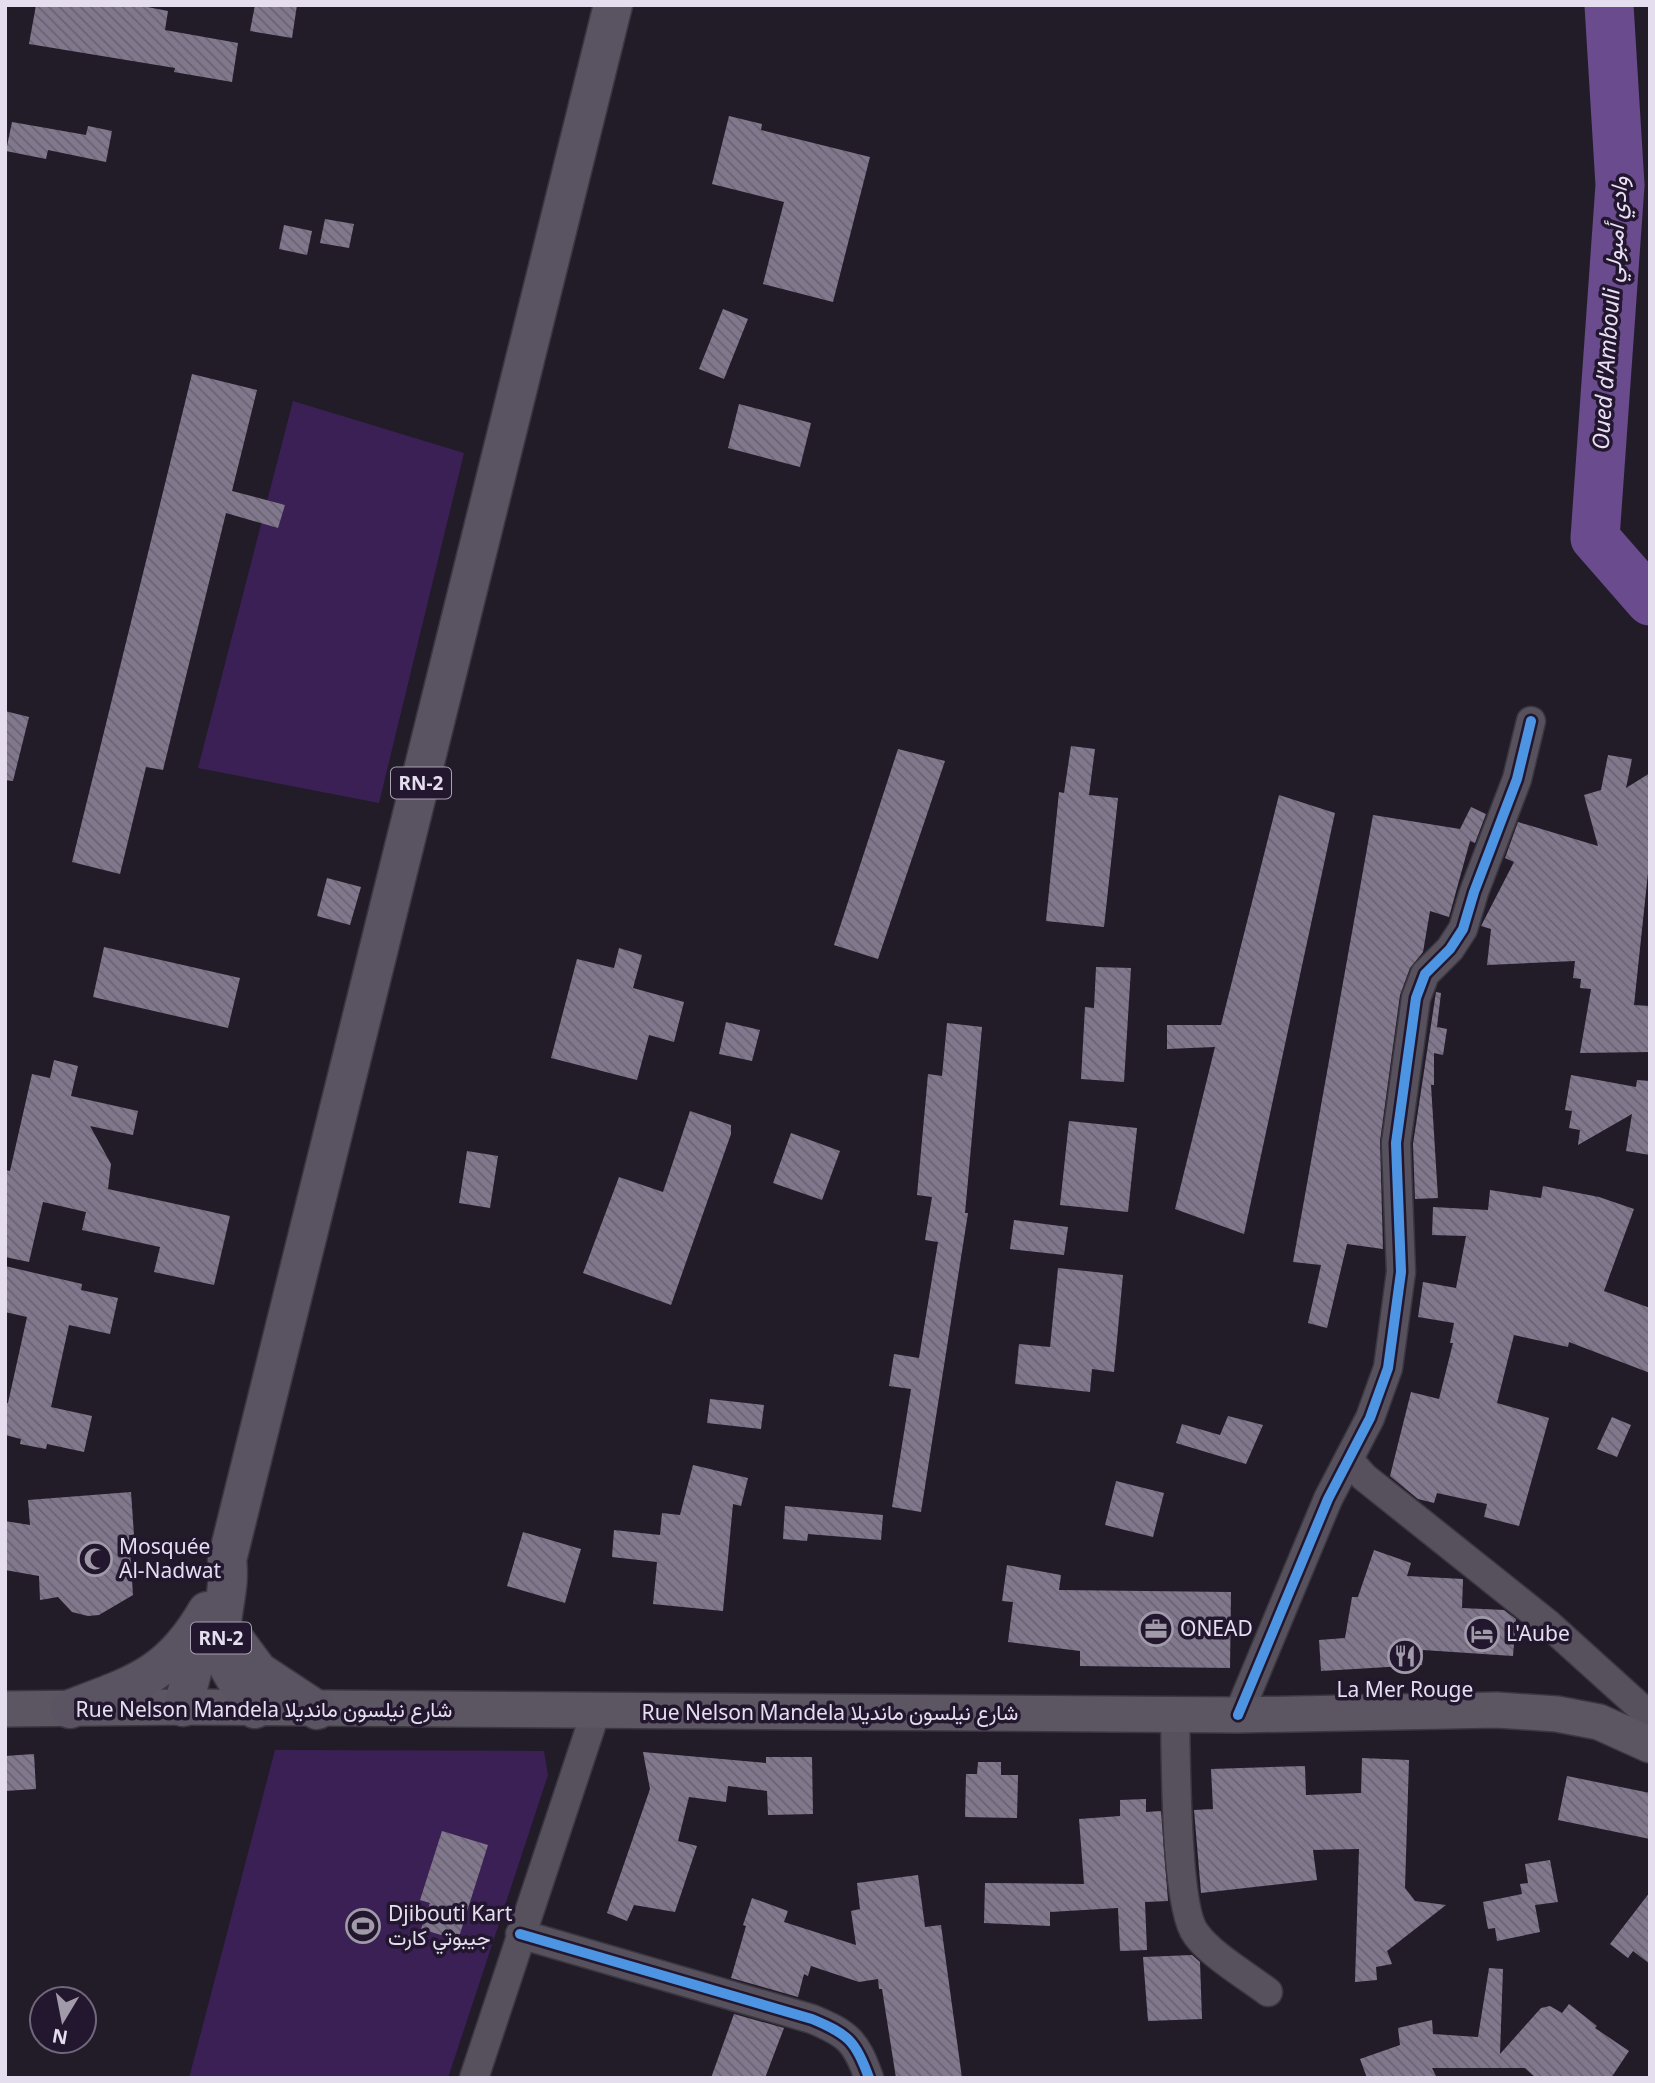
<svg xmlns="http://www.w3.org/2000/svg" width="1655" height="2083" viewBox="0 0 1655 2083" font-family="'Noto Sans',Vazirmatn,sans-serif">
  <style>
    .green { fill: #3b2055 }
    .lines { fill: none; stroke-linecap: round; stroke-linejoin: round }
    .river { stroke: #6a4b8d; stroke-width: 49 }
    .building { fill: url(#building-back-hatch) }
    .minor-casing { stroke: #3b3741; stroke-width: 31 }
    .major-casing { stroke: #3b3741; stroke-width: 38 }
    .highway-casing { stroke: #3b3741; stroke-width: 41 }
    .minor { stroke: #56515c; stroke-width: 28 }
    .major { stroke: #5c5663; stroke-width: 35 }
    .highway { stroke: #5a5362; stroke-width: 38 }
    .cycleway-casing { stroke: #22172e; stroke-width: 15 }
    .cycleway { stroke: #4d94e3; stroke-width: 10 }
    .labels { text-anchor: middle; stroke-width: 7; stroke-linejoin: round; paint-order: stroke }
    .shield { fill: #22172e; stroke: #aaa2b4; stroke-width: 2 }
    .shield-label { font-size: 19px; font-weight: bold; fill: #e4deee }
    .poi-label { font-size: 21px; fill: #e4deee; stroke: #22172e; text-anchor: start }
    .street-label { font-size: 21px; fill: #e4deee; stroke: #22172e }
    .water-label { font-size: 23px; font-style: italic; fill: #e8dff4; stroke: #22172e }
  </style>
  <defs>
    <pattern id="building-back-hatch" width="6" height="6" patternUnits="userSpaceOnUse" patternTransform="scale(1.75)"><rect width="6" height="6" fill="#81788d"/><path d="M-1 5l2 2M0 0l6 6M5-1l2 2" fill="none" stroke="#696371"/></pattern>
  </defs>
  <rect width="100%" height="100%" fill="#221c29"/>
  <path class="green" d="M 293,401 L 464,453 L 379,803 L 198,768 Z
    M 275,1750 L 544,1751 L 548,1775 L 448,2078 L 189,2078 Z"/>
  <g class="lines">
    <path class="river" d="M 1609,5 L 1620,185 L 1595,538 L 1650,601"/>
  </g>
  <path class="building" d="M 36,5 L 137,5 L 168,11 L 165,30 L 238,43 L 232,82 L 174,72 L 175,68 L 29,44 Z
    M 255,5 L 297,5 L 292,38 L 250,31 Z
    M 729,116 L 762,124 L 761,130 L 870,157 L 833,302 L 763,284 L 784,202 L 712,184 Z
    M 12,122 L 86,135 L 88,126 L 112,131 L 106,162 L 48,150 L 46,159 L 6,151 Z
    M 325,219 L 354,224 L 349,248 L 320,243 Z
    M 284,225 L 312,231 L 307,255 L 279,249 Z
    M 723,309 L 748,319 L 724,379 L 699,369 Z
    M 192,374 L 257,390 L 232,491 L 285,505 L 278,528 L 226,513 L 163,770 L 146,767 L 120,874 L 72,862 Z
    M 739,404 L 811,423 L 800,467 L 728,448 Z
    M 5,711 L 29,717 L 13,781 L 5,780 Z
    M 1071,746 L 1095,749 L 1089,795 L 1118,798 L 1104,927 L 1046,921 L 1059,792 L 1064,793 Z
    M 898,749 L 945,761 L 878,959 L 834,945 Z
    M 1608,755 L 1632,759 L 1626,788 L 1650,773 L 1650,854 L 1634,1005 L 1650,1006 L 1650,1052 L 1580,1053 L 1591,989 L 1580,988 L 1581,979 L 1573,978 L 1575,961 L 1487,965 L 1491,929 L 1481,926 L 1514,862 L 1505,858 L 1518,822 L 1598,846 L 1584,795 L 1601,790 Z
    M 1279,795 L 1335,813 L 1244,1234 L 1175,1209 L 1215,1047 L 1167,1049 L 1167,1025 L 1221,1025 Z
    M 1471,807 L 1486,814 L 1475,843 L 1470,841 L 1449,917 L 1430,911 L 1423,952 L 1410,968 L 1400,995 L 1380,1141 L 1383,1249 L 1347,1244 L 1327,1328 L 1308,1323 L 1321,1265 L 1293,1262 L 1373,815 L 1460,829 Z
    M 327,878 L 361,887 L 350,925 L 317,916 Z
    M 104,947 L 240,978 L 228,1028 L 93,997 Z
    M 619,948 L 642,955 L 633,988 L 684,1002 L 674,1042 L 649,1035 L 637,1080 L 551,1058 L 577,959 L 614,968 Z
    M 1096,967 L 1131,968 L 1124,1082 L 1081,1079 L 1085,1007 L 1094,1008 Z
    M 1436,992 L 1441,993 L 1437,1027 L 1447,1029 L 1443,1055 L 1434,1053 L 1434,1085 L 1431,1085 L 1438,1198 L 1415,1199 L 1413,1144 Z
    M 726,1022 L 760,1030 L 752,1061 L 719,1054 Z
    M 947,1023 L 982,1027 L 965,1213 L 968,1213 L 921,1512 L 892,1507 L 911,1389 L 889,1386 L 894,1354 L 919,1358 L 938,1242 L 925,1240 L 932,1197 L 917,1195 L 928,1074 L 942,1076 Z
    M 54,1060 L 78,1066 L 71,1096 L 138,1111 L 133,1135 L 90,1126 L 111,1164 L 108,1189 L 230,1216 L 214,1285 L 154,1272 L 160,1247 L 82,1230 L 86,1212 L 43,1202 L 29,1262 L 5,1257 L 5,1170 L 10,1171 L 32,1074 L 50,1078 Z
    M 1571,1075 L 1636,1087 L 1637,1080 L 1650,1081 L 1650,1155 L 1626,1151 L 1632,1114 L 1578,1145 L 1580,1130 L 1569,1128 L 1572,1111 L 1565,1110 Z
    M 690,1111 L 731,1125 L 731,1134 L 671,1305 L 583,1273 L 619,1177 L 663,1192 Z
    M 1069,1121 L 1137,1128 L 1128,1212 L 1060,1205 Z
    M 791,1133 L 840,1151 L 822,1200 L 773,1183 Z
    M 467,1151 L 498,1156 L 490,1208 L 459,1203 Z
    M 1543,1186 L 1599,1197 L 1634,1209 L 1604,1291 L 1650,1308 L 1650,1373 L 1569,1342 L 1568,1347 L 1514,1335 L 1497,1403 L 1549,1418 L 1519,1526 L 1484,1517 L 1487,1504 L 1437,1493 L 1434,1503 L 1418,1499 L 1390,1476 L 1411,1392 L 1439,1399 L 1453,1343 L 1450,1343 L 1454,1323 L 1418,1317 L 1423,1282 L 1456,1288 L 1466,1236 L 1432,1235 L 1433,1207 L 1488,1210 L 1490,1190 L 1541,1198 Z
    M 1014,1220 L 1068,1227 L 1064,1255 L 1010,1249 Z
    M 5,1266 L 82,1284 L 81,1290 L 118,1298 L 110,1334 L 69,1325 L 51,1407 L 92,1416 L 84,1452 L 47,1444 L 46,1449 L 20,1444 L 21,1439 L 5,1435 L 5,1403 L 8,1403 L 27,1317 L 5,1312 Z
    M 1058,1268 L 1123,1275 L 1114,1372 L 1092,1369 L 1090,1392 L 1015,1384 L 1019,1344 L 1050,1347 Z
    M 710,1399 L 764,1405 L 761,1429 L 707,1423 Z
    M 1228,1416 L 1263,1425 L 1246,1464 L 1176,1443 L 1182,1424 L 1220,1435 Z
    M 1612,1417 L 1631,1425 L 1617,1457 L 1597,1449 Z
    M 693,1465 L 748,1478 L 741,1506 L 733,1504 L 723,1611 L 653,1604 L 657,1562 L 612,1557 L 614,1530 L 660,1535 L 662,1513 L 680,1515 Z
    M 1116,1481 L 1164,1493 L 1153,1537 L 1105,1525 Z
    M 131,1492 L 134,1535 L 129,1535 L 133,1595 L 99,1615 L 88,1616 L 72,1612 L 58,1597 L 40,1600 L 39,1576 L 5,1570 L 5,1521 L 30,1525 L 28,1500 Z
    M 785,1506 L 883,1515 L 881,1540 L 808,1534 L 807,1541 L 783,1539 Z
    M 523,1532 L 581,1549 L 565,1603 L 507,1586 Z
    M 1374,1550 L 1411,1563 L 1407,1576 L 1463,1579 L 1462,1608 L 1504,1610 L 1516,1619 L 1513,1656 L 1423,1650 L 1422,1665 L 1321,1671 L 1319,1640 L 1345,1638 L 1352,1597 L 1358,1597 Z
    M 1007,1565 L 1061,1575 L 1059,1590 L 1231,1592 L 1230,1668 L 1080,1666 L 1080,1651 L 1008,1642 L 1013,1602 L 1002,1601 Z
    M 643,1752 L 766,1763 L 766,1757 L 812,1757 L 813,1814 L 768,1815 L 767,1791 L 728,1786 L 726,1802 L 689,1797 L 678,1841 L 697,1846 L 675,1912 L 634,1905 L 627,1921 L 607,1913 L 650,1789 Z
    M 34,1754 L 36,1789 L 5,1791 L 5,1756 Z
    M 1362,1758 L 1409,1760 L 1405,1888 L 1415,1901 L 1446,1905 L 1387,1951 L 1392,1964 L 1376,1967 L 1377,1980 L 1355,1982 L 1359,1849 L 1313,1850 L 1317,1880 L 1201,1893 L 1194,1810 L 1213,1809 L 1211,1769 L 1305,1766 L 1306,1795 L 1361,1793 Z
    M 978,1762 L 1001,1762 L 1001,1775 L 1018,1775 L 1017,1818 L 965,1817 L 966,1774 L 977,1774 Z
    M 1567,1776 L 1650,1793 L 1650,1839 L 1558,1820 Z
    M 1146,1799 L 1146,1812 L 1161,1811 L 1168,1901 L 1145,1902 L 1147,1950 L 1120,1951 L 1118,1908 L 1050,1912 L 1050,1926 L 984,1923 L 985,1883 L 1084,1884 L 1079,1819 L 1120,1816 L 1120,1800 Z
    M 442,1831 L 488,1845 L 458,1940 L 421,1929 L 430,1903 L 420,1900 Z
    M 1550,1860 L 1558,1902 L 1535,1905 L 1540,1932 L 1497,1941 L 1495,1928 L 1488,1929 L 1483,1902 L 1522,1894 L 1520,1884 L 1528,1883 L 1525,1864 Z
    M 918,1875 L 925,1927 L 941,1925 L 962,2078 L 896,2078 L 882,1989 L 879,1989 L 878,1979 L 859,1982 L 811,1966 L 808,1976 L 804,1974 L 798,1997 L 731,1978 L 746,1926 L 743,1925 L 752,1898 L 788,1911 L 784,1922 L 856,1945 L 851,1911 L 860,1909 L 857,1883 Z
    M 1650,1892 L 1650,1964 L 1633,1951 L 1628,1958 L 1610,1944 Z
    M 1192,1955 L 1200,1962 L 1202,2019 L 1148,2021 L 1143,1957 Z
    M 1489,1968 L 1503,1969 L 1500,2054 L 1541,2008 L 1550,2006 L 1562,2013 L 1569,2004 L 1597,2026 L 1595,2028 L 1629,2051 L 1611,2078 L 1536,2078 L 1525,2068 L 1432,2068 L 1437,2078 L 1367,2078 L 1360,2059 L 1400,2045 L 1398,2028 L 1432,2020 L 1433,2034 L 1478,2037 Z
    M 734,2014 L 784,2028 L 765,2078 L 711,2078 Z"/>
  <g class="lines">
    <g class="minor-casing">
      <path id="minor" d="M 1349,1460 L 1364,1477 L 1547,1623 L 1650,1716
        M 1175,1714 C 1176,1755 1175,1908 1196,1934 C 1211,1955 1247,1976 1268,1992
        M 1238,1715 L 1328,1499 L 1370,1418 L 1388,1368 L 1401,1272 L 1396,1143 L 1416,998 L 1425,974 L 1450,949 L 1463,929 L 1474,892 L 1517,779 L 1531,721
        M 520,1934 L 812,2019 C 848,2034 856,2041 869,2078
        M 474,2078 L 596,1711"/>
    </g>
    <g class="major-casing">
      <path id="major" d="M 5,1709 L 183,1707 L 1238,1715 L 1497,1710 L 1557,1714 L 1599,1722 L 1650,1745"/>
    </g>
    <g class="highway-casing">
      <path id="highway" d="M 235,1640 L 258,1671 L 317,1710
        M 183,1707 L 203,1630
        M 70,1709 C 136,1684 170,1675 207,1611
        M 255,1709 C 243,1689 222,1665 221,1641 C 220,1614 231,1587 227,1560 L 613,5"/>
    </g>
    <use href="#minor" class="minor"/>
    <use href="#major" class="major"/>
    <use href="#highway" class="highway"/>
    <g class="cycleway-casing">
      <path id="cycleway" d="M 1238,1715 L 1328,1499 L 1370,1418 L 1388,1368 L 1401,1272 L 1396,1143 L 1416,998 L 1425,974 L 1450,949 L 1463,929 L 1474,892 L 1517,779 L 1531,721
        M 520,1934 L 812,2019 C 848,2034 856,2041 869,2078"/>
    </g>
    <use href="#cycleway" class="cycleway"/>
  </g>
  <defs>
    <g id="mosque-ring" transform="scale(1.75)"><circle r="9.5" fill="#22172e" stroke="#a09aa9" stroke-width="1.5"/><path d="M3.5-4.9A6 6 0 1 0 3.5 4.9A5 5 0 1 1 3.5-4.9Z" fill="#a09aa9"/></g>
    <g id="office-ring" transform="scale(1.75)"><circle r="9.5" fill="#22172e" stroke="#a09aa9" stroke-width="1.5"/><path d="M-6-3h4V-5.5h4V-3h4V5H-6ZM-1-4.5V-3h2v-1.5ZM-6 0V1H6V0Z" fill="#a09aa9"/></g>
    <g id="hotel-ring" transform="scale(1.75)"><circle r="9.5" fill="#22172e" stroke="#a09aa9" stroke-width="1.5"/><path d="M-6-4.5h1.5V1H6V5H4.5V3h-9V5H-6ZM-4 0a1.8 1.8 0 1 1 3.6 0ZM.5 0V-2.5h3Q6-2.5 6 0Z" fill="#a09aa9"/></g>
    <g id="restaurant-ring" transform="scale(1.75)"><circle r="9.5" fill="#22172e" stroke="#a09aa9" stroke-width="1.5"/><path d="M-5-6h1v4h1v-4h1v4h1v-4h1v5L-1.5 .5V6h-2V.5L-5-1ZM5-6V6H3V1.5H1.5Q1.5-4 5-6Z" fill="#a09aa9"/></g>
    <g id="stadium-ring" transform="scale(1.75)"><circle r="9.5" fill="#22172e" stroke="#a09aa9" stroke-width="1.5"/><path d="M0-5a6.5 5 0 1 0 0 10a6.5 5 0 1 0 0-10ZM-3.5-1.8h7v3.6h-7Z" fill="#a09aa9"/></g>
  </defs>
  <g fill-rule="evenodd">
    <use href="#mosque-ring" x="95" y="1559"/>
    <use href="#office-ring" x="1156" y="1629"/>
    <use href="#hotel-ring" x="1482" y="1634"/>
    <use href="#restaurant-ring" x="1405" y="1656"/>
    <use href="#stadium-ring" x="363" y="1926"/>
  </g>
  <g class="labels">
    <g class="shield">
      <rect x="391" y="767.5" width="60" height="31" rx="5"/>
      <rect x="191" y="1622.5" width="60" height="31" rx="5"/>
    </g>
    <g class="shield-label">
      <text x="421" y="790">RN-2</text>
      <text x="221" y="1645">RN-2</text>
    </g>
    <g class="poi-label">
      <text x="119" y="1554">Mosquée<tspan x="119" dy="24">Al-Nadwat</tspan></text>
      <text x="1180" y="1636">ONEAD</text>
      <text x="1506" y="1641">L'Aube</text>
      <text x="1405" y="1697" text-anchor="middle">La Mer Rouge</text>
      <text x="388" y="1921">Djibouti Kart<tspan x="388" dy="24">جيبوتي كارت</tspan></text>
    </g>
    <g class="street-label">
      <text x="264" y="1717">Rue Nelson Mandela شارع نيلسون مانديلا</text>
      <text x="830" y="1720">Rue Nelson Mandela شارع نيلسون مانديلا</text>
    </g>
    <g class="water-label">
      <text transform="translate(1610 313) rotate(-86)" y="8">Oued d'Ambouli وادي أمبولي</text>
    </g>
  </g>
  <rect width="1655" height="2083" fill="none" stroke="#e4deee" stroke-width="14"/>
  <g transform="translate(63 2020) rotate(190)"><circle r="33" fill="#22172e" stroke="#70677b" stroke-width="2"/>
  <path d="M0-5L12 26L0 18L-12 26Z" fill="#a09aa9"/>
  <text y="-10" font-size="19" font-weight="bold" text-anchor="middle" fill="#e4deee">N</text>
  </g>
</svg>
